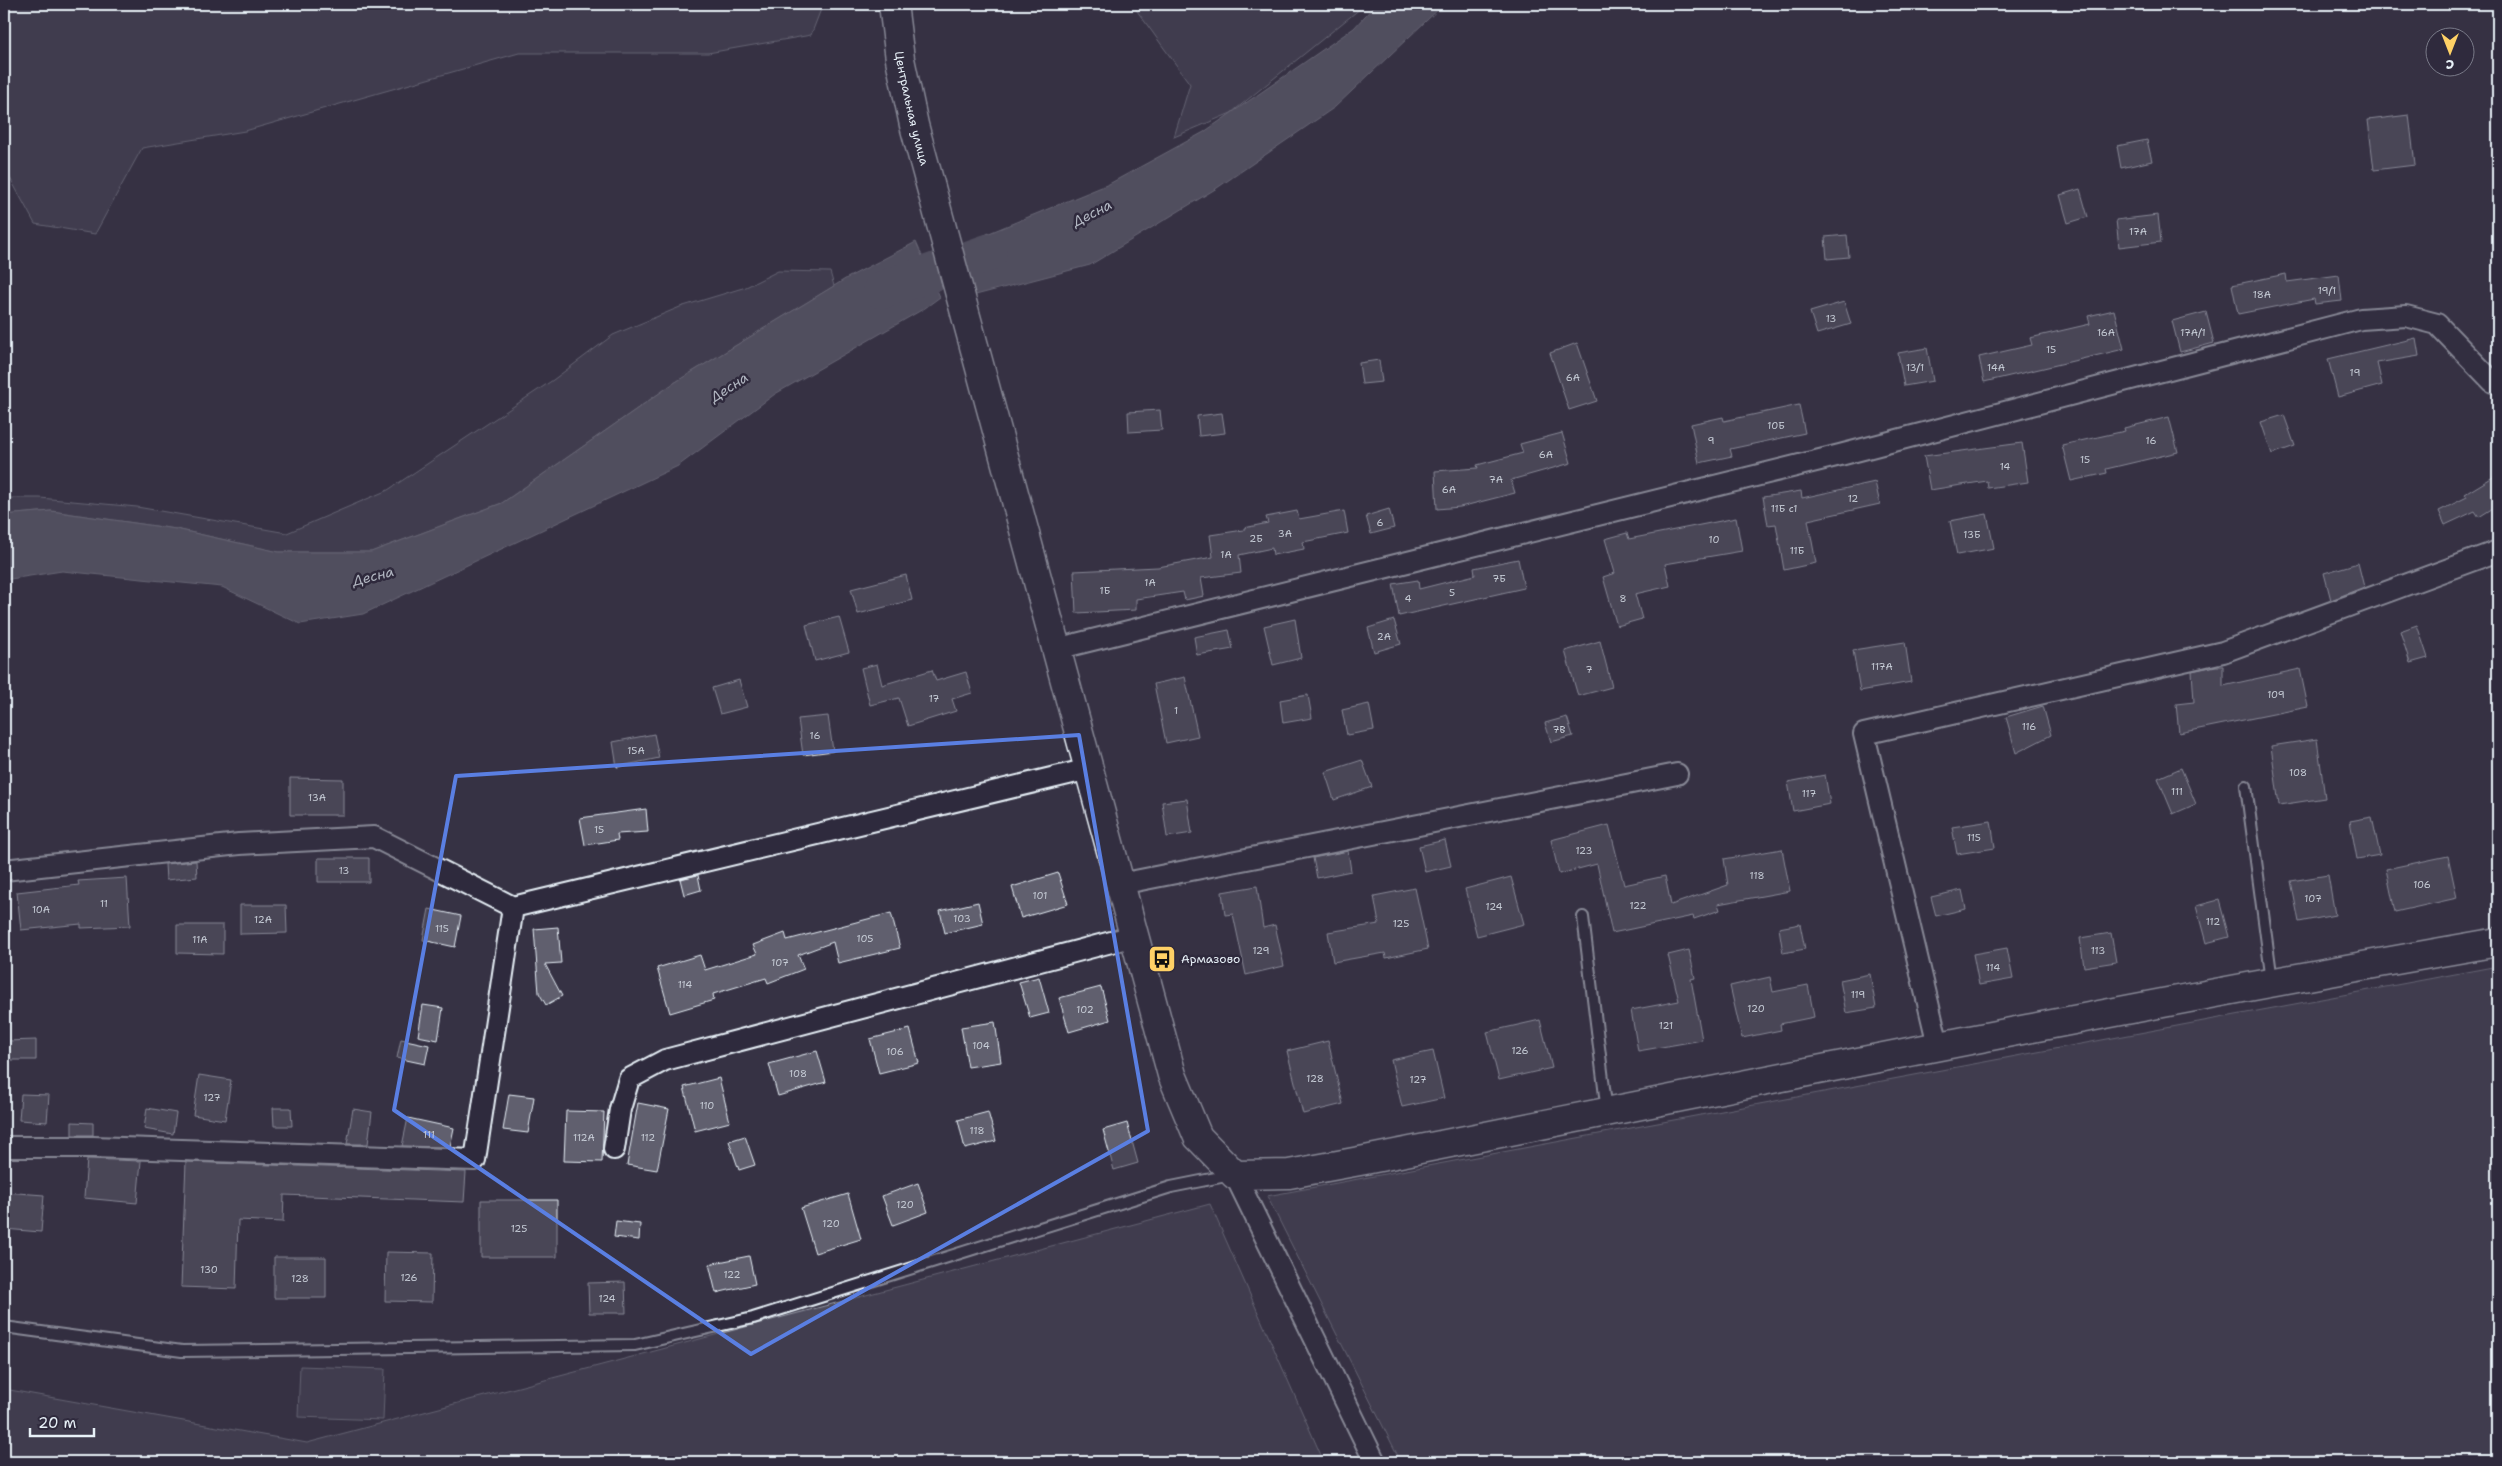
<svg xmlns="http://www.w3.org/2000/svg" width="2502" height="1466" viewBox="0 0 2502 1466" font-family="'Shantell Sans',sans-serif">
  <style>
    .green { fill: #4d4b5c; stroke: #9a9eaa }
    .water { fill: #70717f; stroke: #a0a4af }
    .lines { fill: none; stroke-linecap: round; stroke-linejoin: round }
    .river { stroke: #70717f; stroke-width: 38 }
    .building { fill: #605e6e; stroke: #e8f1f8 }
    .lane-casing { stroke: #e8f1f8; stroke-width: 14 }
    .street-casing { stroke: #e8f1f8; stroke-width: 24 }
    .secondary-casing { stroke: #e8f1f8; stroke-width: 31 }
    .lane { stroke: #2f2a3d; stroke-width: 10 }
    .street { stroke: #2f2a3d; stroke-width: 20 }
    .secondary { stroke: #2f2a3d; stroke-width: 28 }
    .marked { fill: none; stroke: #5a7fe2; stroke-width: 4; stroke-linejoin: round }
    .labels { text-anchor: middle; stroke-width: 5; stroke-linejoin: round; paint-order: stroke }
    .number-label { font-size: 10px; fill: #c6ccd6 }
    .street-label { font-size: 12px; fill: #e8f1f8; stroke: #2f2a3d }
    .poi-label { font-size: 12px; fill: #e8f1f8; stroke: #2f2a3d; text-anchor: start }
    .water-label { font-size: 14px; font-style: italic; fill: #b2b7c2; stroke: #2f2a3d }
  </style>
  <rect width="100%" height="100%" fill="#363244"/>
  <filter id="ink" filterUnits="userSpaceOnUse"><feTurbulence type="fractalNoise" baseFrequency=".02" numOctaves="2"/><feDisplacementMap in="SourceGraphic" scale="10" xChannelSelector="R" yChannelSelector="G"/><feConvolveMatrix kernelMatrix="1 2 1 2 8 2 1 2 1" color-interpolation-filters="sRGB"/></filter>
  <g filter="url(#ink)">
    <path class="green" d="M 4,4 L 823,4 L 811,35 L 708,53 L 519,53 L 245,131 L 142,148 L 95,234 L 35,224 L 4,167 Z
      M 1132,4 L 1366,4 L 1231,113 L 1174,137 L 1190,84 Z
      M 778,271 L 830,272 L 834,286 L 674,383 L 502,503 L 371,552 L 279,552 L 176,529 L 51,511 L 4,515 L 4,498 L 40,498 L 137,507 L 287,533 L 388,490 L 553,380 L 613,335 L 680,307 L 746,287 Z
      M 2498,966 L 2498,1462 L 1401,1462 L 1267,1196 Z
      M 1210,1204 L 1324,1462 L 4,1462 L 4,1389 L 307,1443 Z
      M 300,1366 L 385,1369 L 383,1420 L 298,1417 Z"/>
    <path class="water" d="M 1376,4 L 1444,4 L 1335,107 L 1217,188 L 1090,265 L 968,297 L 955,247 L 1109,184 L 1204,132 L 1354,28 Z
      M 916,242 L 940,297 L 925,308 L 775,394 L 678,466 L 363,614 L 300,624 L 222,587 L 62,571 L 4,580 L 4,515 L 51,511 L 176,529 L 279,552 L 371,552 L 502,503 L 674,383 L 847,278 Z"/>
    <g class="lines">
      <path class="river" d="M 882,290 L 988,253"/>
    </g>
    <path class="building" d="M 2409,115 L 2415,165 L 2374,170 L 2368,120 Z
      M 2147,140 L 2152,161 L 2121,168 L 2117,146 Z
      M 2080,189 L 2088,217 L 2068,223 L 2060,195 Z
      M 2158,215 L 2161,242 L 2119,247 L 2116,220 Z
      M 1847,235 L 1849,257 L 1827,259 L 1825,237 Z
      M 2286,274 L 2287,282 L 2339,275 L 2342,301 L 2315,304 L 2314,299 L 2238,314 L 2232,285 Z
      M 1844,302 L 1851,324 L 1817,334 L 1810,312 Z
      M 2114,310 L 2124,349 L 1984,382 L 1979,357 L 2032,345 L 2030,338 L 2090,324 L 2088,316 Z
      M 2206,312 L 2214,343 L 2180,352 L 2172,321 Z
      M 2416,338 L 2419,356 L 2377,363 L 2382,385 L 2338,397 L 2328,359 Z
      M 1577,343 L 1597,401 L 1569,410 L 1550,353 Z
      M 1927,348 L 1933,381 L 1904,386 L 1898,353 Z
      M 1379,360 L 1382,382 L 1362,384 L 1359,363 Z
      M 1799,405 L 1805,433 L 1730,449 L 1732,456 L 1699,463 L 1691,424 L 1723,417 L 1724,421 Z
      M 1160,410 L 1162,430 L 1129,432 L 1128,412 Z
      M 1222,413 L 1225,433 L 1199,436 L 1197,416 Z
      M 2284,415 L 2295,446 L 2272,454 L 2261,422 Z
      M 2169,417 L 2178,452 L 2106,469 L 2107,473 L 2071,481 L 2062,445 L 2125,431 L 2124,428 Z
      M 1562,433 L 1571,463 L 1511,480 L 1515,493 L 1460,507 L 1437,509 L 1435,471 L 1478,468 L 1477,465 L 1523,453 L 1520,444 Z
      M 2022,443 L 2028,482 L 1988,488 L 1987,481 L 1930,490 L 1924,456 Z
      M 2498,474 L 2498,505 L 2479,517 L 2475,511 L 2445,525 L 2439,511 L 2467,497 L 2465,494 Z
      M 1875,482 L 1880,504 L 1808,520 L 1816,563 L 1784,570 L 1776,524 L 1768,525 L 1763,497 L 1801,491 L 1802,498 Z
      M 1389,509 L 1394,528 L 1371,534 L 1366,516 Z
      M 1297,511 L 1299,519 L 1344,511 L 1348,533 L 1303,542 L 1304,549 L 1273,555 L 1272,548 L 1239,555 L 1241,573 L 1201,578 L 1204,596 L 1185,600 L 1183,592 L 1136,599 L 1136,610 L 1076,613 L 1074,571 L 1158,567 L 1213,557 L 1210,535 L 1244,530 L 1244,528 L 1268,523 L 1266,517 Z
      M 1987,514 L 1994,548 L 1957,555 L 1950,521 Z
      M 1736,518 L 1742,551 L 1665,564 L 1670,586 L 1635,594 L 1642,619 L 1617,626 L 1603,577 L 1615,573 L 1605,539 L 1627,533 L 1629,539 Z
      M 1518,559 L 1524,588 L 1399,616 L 1393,584 L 1418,580 L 1419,589 L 1475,575 L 1474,568 Z
      M 2358,563 L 2364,587 L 2331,600 L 2324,573 Z
      M 906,575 L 912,600 L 858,614 L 851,589 Z
      M 839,617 L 849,652 L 815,661 L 806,625 Z
      M 1295,619 L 1301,658 L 1273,665 L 1264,626 Z
      M 1394,620 L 1401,644 L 1374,652 L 1368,628 Z
      M 2417,625 L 2428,658 L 2410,663 L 2400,631 Z
      M 1229,630 L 1233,649 L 1197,655 L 1194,637 Z
      M 1600,641 L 1612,687 L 1578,696 L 1565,651 Z
      M 1905,642 L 1911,682 L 1860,691 L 1853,650 Z
      M 877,664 L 882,685 L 932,670 L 936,681 L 966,672 L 972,693 L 952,699 L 956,711 L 908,726 L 899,698 L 870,705 L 861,668 Z
      M 2216,666 L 2223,666 L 2223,686 L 2300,669 L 2308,707 L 2179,733 L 2176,704 L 2194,702 L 2192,671 Z
      M 1185,677 L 1198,736 L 1166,743 L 1154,684 Z
      M 739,680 L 747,707 L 720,714 L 712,688 Z
      M 1308,695 L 1312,718 L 1283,723 L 1280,700 Z
      M 1369,704 L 1374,730 L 1347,735 L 1342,710 Z
      M 2043,706 L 2051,735 L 2016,753 L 2006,717 Z
      M 828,716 L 833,751 L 803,755 L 798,719 Z
      M 1567,717 L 1573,736 L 1551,742 L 1545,723 Z
      M 654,734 L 659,758 L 617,767 L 613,742 Z
      M 2317,739 L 2325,798 L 2279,805 L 2271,746 Z
      M 1362,760 L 1372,787 L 1334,800 L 1325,772 Z
      M 2181,768 L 2196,804 L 2173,814 L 2158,778 Z
      M 1825,775 L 1830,804 L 1793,811 L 1788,782 Z
      M 290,778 L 343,779 L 343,815 L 290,815 Z
      M 1187,799 L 1192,833 L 1167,837 L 1162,802 Z
      M 646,809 L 648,832 L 617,834 L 618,840 L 585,845 L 580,818 Z
      M 2372,817 L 2380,855 L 2357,859 L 2350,821 Z
      M 1991,821 L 1995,848 L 1957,854 L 1952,827 Z
      M 1609,825 L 1624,885 L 1665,876 L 1671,905 L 1728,885 L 1724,859 L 1782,849 L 1790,891 L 1718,904 L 1720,910 L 1694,919 L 1693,916 L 1612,933 L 1597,864 L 1559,874 L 1551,840 Z
      M 1445,840 L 1451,866 L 1425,872 L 1419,846 Z
      M 1348,851 L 1351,871 L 1317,878 L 1313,858 Z
      M 2448,856 L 2457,898 L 2395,912 L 2386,869 Z
      M 318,858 L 369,858 L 369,882 L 318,882 Z
      M 196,861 L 197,877 L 166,880 L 165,864 Z
      M 1058,873 L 1068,904 L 1021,918 L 1012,887 Z
      M 698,875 L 701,890 L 684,895 L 680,879 Z
      M 2328,875 L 2335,915 L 2299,922 L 2291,881 Z
      M 1511,877 L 1524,924 L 1477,936 L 1465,889 Z
      M 127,878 L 130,926 L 81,928 L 81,924 L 21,930 L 17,892 L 79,885 L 78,881 Z
      M 1257,886 L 1263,928 L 1275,925 L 1284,966 L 1246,975 L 1233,914 L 1225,915 L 1222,892 Z
      M 1415,888 L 1428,949 L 1386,958 L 1385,953 L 1333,962 L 1328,932 L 1379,924 L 1374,896 Z
      M 1962,890 L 1966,909 L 1936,916 L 1931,897 Z
      M 2219,900 L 2229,937 L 2206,943 L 2196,906 Z
      M 978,902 L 983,924 L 945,933 L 940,911 Z
      M 240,905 L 286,905 L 287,933 L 240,934 Z
      M 429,909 L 461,916 L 455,947 L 423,940 Z
      M 891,913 L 900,948 L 838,963 L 833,942 L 798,955 L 804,969 L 768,983 L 766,978 L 713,994 L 714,1000 L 670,1013 L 657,968 L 700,955 L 705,970 L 757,954 L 753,945 L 785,933 L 787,940 Z
      M 1800,924 L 1805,949 L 1783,953 L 1779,928 Z
      M 177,925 L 223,925 L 223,954 L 177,953 Z
      M 558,927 L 561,963 L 545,964 L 562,996 L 546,1005 L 539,993 L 534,929 Z
      M 2111,933 L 2116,962 L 2084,967 L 2080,938 Z
      M 2007,948 L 2013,979 L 1979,985 L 1973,954 Z
      M 1689,950 L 1695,978 L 1691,979 L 1702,1040 L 1638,1051 L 1631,1010 L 1679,1001 L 1668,955 Z
      M 1870,974 L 1876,1008 L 1846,1013 L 1840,980 Z
      M 1039,977 L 1049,1013 L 1030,1018 L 1019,982 Z
      M 1770,977 L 1773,992 L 1808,985 L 1814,1017 L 1780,1024 L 1781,1030 L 1742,1038 L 1730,986 Z
      M 1101,987 L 1110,1020 L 1069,1032 L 1059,998 Z
      M 423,1005 L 443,1008 L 438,1040 L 418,1036 Z
      M 1540,1020 L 1552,1068 L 1499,1080 L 1487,1032 Z
      M 995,1022 L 1001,1062 L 968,1067 L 961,1027 Z
      M 910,1029 L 919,1063 L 879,1073 L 870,1039 Z
      M 401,1039 L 429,1045 L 425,1064 L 397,1058 Z
      M 36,1040 L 36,1060 L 7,1060 L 7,1041 Z
      M 1328,1041 L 1343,1104 L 1303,1114 L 1287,1051 Z
      M 817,1051 L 826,1082 L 778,1096 L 769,1064 Z
      M 1433,1051 L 1444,1098 L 1402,1107 L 1391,1060 Z
      M 199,1075 L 231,1080 L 225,1120 L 193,1115 Z
      M 719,1078 L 730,1122 L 695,1131 L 684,1087 Z
      M 21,1094 L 49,1095 L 47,1122 L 19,1120 Z
      M 509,1094 L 534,1097 L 528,1133 L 503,1130 Z
      M 638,1103 L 669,1109 L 657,1170 L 627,1165 Z
      M 147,1108 L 176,1113 L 173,1134 L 144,1129 Z
      M 273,1108 L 291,1108 L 292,1126 L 274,1126 Z
      M 353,1109 L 372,1112 L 368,1144 L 347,1144 Z
      M 566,1111 L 604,1112 L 602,1162 L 564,1161 Z
      M 988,1112 L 996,1141 L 965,1149 L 958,1120 Z
      M 408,1118 L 454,1128 L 450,1147 L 402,1146 Z
      M 72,1122 L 93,1123 L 93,1135 L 72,1135 Z
      M 1127,1123 L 1138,1163 L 1114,1170 L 1103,1130 Z
      M 745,1136 L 755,1165 L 739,1170 L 729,1141 Z
      M 87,1159 L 141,1161 L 137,1203 L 84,1198 Z
      M 186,1162 L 466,1172 L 464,1202 L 284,1195 L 283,1222 L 238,1220 L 236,1289 L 181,1287 Z
      M 918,1183 L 928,1212 L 893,1225 L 882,1196 Z
      M 4,1192 L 44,1195 L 41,1232 L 4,1229 Z
      M 848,1194 L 861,1239 L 815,1253 L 801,1208 Z
      M 481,1200 L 557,1200 L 557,1257 L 481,1257 Z
      M 616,1221 L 640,1224 L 639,1240 L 614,1237 Z
      M 386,1252 L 433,1253 L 432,1302 L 385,1301 Z
      M 749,1256 L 755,1284 L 716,1293 L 709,1264 Z
      M 274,1257 L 326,1257 L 326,1298 L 274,1298 Z
      M 625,1282 L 626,1313 L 589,1313 L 588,1283 Z"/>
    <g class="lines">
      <g class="lane-casing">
        <path id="lane" d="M 2246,786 L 2272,981
          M 1583,917 L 1607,1112
          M 4,1327 L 182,1351 L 635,1345 L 753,1318 L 1171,1187 L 1231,1175"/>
      </g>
      <g class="street-casing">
        <path id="street" d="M 1056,649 L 1840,455 L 2361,319 L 2406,316 L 2437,324 L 2493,382 L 2498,382
          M 4,870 L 239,844 L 374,837 L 513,907
          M 1120,884 L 1677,774
          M 1938,1045 L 1864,734 L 2223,652 L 2498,551
          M 4,1147 L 93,1147 L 475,1160 L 513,907 L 1089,769
          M 614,1149 L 620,1109 L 629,1079 L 665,1060 L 1134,936
          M 1235,1175 L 1375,1462"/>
      </g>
      <g class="secondary-casing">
        <g id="secondary">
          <path id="s1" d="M 893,4 L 900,59 L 914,125 L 1172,1075 L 1198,1137 L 1235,1175 L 1289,1174 L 1365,1160 C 1743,1085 2119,1008 2498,942"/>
        </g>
      </g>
      <use href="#lane" class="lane"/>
      <use href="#street" class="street"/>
      <use href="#secondary" class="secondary"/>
    </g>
  </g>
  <path d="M0 0H2502V1466H0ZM 1079,735 L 1148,1131 L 751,1354 L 394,1110 L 456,776 Z" fill="#363244" fill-opacity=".55" fill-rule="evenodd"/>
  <path class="marked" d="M 1079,735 L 1148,1131 L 751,1354 L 394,1110 L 456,776 Z"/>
  <defs>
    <g id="bus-square" transform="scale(1.4375)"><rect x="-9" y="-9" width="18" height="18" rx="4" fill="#ffd166" stroke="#2f2a3d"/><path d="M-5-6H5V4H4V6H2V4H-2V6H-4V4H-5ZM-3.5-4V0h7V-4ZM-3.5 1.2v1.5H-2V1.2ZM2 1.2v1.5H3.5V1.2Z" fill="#111"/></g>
  </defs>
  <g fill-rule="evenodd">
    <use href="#bus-square" x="1162" y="959"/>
  </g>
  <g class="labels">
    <g class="number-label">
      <text x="2138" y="235">17А</text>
      <text x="2327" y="294">19/1</text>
      <text x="2262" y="298">18А</text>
      <text x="1831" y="322">13</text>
      <text x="2106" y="336">16А</text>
      <text x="2193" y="336">17А/1</text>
      <text x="2051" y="353">15</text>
      <text x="1915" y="371">13/1</text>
      <text x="1996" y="371">14А</text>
      <text x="2355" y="376">19</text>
      <text x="1573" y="381">6А</text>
      <text x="1776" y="429">10Б</text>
      <text x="1711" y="444">9</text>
      <text x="2151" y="444">16</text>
      <text x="1546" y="458">6А</text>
      <text x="2085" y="463">15</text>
      <text x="2005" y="470">14</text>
      <text x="1496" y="483">7А</text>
      <text x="1449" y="493">6А</text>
      <text x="1853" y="502">12</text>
      <text x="1784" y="512">11Б с1</text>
      <text x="1380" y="526">6</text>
      <text x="1285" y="537">3А</text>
      <text x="1972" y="538">13Б</text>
      <text x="1256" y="542">2Б</text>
      <text x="1714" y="543">10</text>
      <text x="1797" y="554">11Б</text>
      <text x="1226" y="558">1А</text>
      <text x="1499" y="582">7Б</text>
      <text x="1150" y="586">1А</text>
      <text x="1105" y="594">1Б</text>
      <text x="1452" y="596">5</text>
      <text x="1408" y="602">4</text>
      <text x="1623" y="602">8</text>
      <text x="1384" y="640">2А</text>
      <text x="1882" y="670">117А</text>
      <text x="1589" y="673">7</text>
      <text x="2276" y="698">109</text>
      <text x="934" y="702">17</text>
      <text x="1176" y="714">1</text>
      <text x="2029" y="730">116</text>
      <text x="1559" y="733">7В</text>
      <text x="815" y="739">16</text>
      <text x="636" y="754">15А</text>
      <text x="2298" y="776">108</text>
      <text x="2177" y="795">111</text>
      <text x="1809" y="797">117</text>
      <text x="317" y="801">13А</text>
      <text x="599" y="833">15</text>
      <text x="1974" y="841">115</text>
      <text x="1584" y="854">123</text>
      <text x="344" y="874">13</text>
      <text x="1757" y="879">118</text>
      <text x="2422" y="888">106</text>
      <text x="1040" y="899">101</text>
      <text x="2313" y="902">107</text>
      <text x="104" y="907">11</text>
      <text x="1638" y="909">122</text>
      <text x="1494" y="910">124</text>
      <text x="41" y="913">10А</text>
      <text x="962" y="922">103</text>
      <text x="263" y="923">12А</text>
      <text x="2213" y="925">112</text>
      <text x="1401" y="927">125</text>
      <text x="442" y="932">115</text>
      <text x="865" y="942">105</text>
      <text x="200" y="943">11А</text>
      <text x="1261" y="954">129</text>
      <text x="2098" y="954">113</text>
      <text x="780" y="966">107</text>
      <text x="1993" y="971">114</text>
      <text x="685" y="988">114</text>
      <text x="1858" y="998">119</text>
      <text x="1756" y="1012">120</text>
      <text x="1085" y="1013">102</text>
      <text x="1666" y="1029">121</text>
      <text x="981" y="1049">104</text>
      <text x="1520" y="1054">126</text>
      <text x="895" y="1055">106</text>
      <text x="798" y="1077">108</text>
      <text x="1315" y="1082">128</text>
      <text x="1418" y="1083">127</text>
      <text x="212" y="1101">127</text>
      <text x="707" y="1109">110</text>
      <text x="977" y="1134">118</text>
      <text x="429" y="1138">111</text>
      <text x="584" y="1141">112А</text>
      <text x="648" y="1141">112</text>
      <text x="905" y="1208">120</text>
      <text x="831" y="1227">120</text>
      <text x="519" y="1232">125</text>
      <text x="209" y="1273">130</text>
      <text x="732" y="1278">122</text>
      <text x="409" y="1281">126</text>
      <text x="300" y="1282">128</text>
      <text x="607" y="1302">124</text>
    </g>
    <g class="street-label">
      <text dy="4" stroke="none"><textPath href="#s1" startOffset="106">Центральная улица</textPath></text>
    </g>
    <g class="poi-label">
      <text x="1181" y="963">Армазово</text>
    </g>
    <g class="water-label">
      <text transform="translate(1092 213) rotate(-27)" y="5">Десна</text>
      <text transform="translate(729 387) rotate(-33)" y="5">Десна</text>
      <text transform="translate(373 576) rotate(-14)" y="5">Десна</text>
    </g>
  </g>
  <rect width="2502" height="1466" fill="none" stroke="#2f2a3d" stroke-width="20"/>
  <rect x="10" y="10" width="2482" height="1446" fill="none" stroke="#e8f1f8" stroke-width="2" filter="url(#ink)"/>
  <g transform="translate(2450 52) rotate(180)"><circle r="24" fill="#2f2a3d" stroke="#797a88"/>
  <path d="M0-4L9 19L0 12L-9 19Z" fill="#ffd166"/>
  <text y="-8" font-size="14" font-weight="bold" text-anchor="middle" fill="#e8f1f8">С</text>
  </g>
  <path d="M30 1428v8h64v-8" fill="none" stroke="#e8f1f8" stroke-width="2.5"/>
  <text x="38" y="1428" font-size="15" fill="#e8f1f8" stroke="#2f2a3d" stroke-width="4" paint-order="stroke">20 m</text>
</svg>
